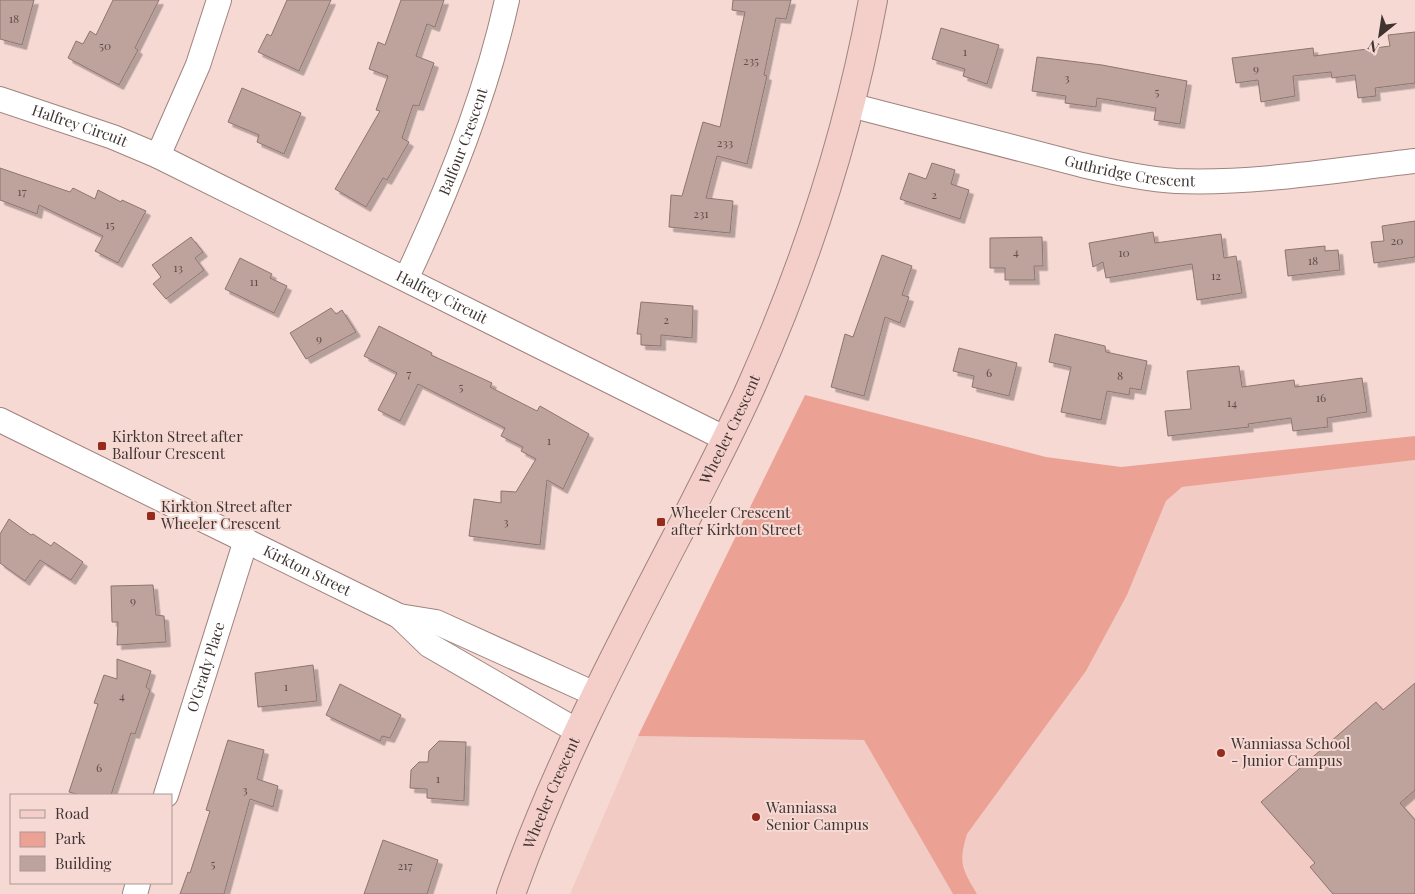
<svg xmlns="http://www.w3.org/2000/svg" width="1415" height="894" viewBox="0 0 1415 894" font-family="'Playfair Display',serif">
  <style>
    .built { fill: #f2ccc4 }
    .green { fill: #eba194 }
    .building { fill: #bea29c; stroke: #8e746e; filter: url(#shadow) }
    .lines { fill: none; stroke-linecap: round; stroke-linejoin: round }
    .street-casing { stroke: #9f837e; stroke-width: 26 }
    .secondary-casing { stroke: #9f837e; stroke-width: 30 }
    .street { stroke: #fff; stroke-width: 24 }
    .secondary { stroke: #f4cec9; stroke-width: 28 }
    .poi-dot { fill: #952b1d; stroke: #f7d9d4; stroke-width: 2 }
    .labels { text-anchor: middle; stroke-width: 4; stroke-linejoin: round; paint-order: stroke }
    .number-label { font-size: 12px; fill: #5f504c }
    .street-label { font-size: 15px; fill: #3f3432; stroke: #f7d9d4 }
    .poi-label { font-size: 15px; fill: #3f3432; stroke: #f7d9d4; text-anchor: start }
  </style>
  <defs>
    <filter id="shadow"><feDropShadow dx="4.5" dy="4.5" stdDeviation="0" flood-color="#0004"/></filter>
  </defs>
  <rect width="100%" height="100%" fill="#f7d9d4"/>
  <path class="built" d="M 1415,460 L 1415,894 L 977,894 L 965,872 L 960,856 L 967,834 L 1086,671 L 1127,595 L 1166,501 L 1182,487 Z
    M 638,736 L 864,740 L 953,894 L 570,894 Z"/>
  <path class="green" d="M 805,395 L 1046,457 L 1121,467 L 1415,436 L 1415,460 L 1182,487 L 1166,501 L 1127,595 L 1086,671 L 967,834 C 958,864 962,868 977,894 L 953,894 L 864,740 L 638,736 Z"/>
  <path class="building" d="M 0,0 L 34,0 L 22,45 L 0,39 Z
    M 113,0 L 159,0 L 135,48 L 138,50 L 119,85 L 68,58 L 76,41 L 83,44 L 90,31 L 96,35 Z
    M 287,0 L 331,0 L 299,71 L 258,52 L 267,34 L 271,36 Z
    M 401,0 L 444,0 L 435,27 L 427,24 L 416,56 L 434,63 L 419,106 L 413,105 L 402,138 L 409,142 L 387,180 L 383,178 L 366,207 L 335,189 L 380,111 L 376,110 L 388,76 L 369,69 L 378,42 L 385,45 Z
    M 733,0 L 791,0 L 786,19 L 776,18 L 764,75 L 767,76 L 747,164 L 717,156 L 706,198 L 733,201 L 730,233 L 669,227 L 671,195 L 682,196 L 703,122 L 720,127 L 745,12 L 732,10 Z
    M 941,28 L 999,45 L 987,84 L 963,76 L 965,69 L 932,59 Z
    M 1415,32 L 1415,83 L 1375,88 L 1376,96 L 1358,98 L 1355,75 L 1332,78 L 1331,72 L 1293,76 L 1295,96 L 1261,102 L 1258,80 L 1236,83 L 1232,58 L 1313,48 L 1314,56 L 1390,46 L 1388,35 Z
    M 1037,57 L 1102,65 L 1187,81 L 1180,124 L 1154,120 L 1156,108 L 1097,98 L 1096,107 L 1065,103 L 1066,96 L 1032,91 Z
    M 242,88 L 301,113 L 284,154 L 257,142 L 259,135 L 228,122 Z
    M 932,163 L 955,170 L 951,184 L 969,190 L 960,219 L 900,199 L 909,173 L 926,179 Z
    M 0,168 L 70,192 L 73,188 L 95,199 L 98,190 L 121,202 L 122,200 L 146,211 L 118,263 L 95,251 L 103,236 L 39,205 L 37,214 L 0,200 Z
    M 1415,221 L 1415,257 L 1374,263 L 1371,242 L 1384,241 L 1382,226 Z
    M 1153,232 L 1155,243 L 1221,234 L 1224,258 L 1236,256 L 1242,293 L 1197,300 L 1192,264 L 1106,278 L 1103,262 L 1093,267 L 1089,243 Z
    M 191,237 L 203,252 L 195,258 L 204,270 L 166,299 L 153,284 L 161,277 L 152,265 Z
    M 1042,237 L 1043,266 L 1034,266 L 1035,280 L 1005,280 L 1005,268 L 990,268 L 990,238 Z
    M 1325,246 L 1325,251 L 1338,250 L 1340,270 L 1288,276 L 1285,250 Z
    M 882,255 L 912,266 L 902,295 L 909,297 L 900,323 L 885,317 L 864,396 L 831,387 L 845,334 L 853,337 Z
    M 240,258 L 272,274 L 270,278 L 287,286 L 274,313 L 225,289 Z
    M 641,302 L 693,306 L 692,338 L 661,335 L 661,346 L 641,345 L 641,334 L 637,334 Z
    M 331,308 L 336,314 L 342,310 L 356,332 L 306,359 L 290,333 Z
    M 379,326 L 432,353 L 431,355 L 492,383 L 490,387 L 537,411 L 540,406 L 589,434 L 563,489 L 547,480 L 540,545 L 469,536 L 474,499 L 501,503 L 501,491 L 516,492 L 536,459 L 521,451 L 523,447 L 501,436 L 505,428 L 418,384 L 400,421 L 378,410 L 397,373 L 364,356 Z
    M 1055,334 L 1105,346 L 1106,352 L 1147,361 L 1141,390 L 1130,388 L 1129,395 L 1107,391 L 1101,420 L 1061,412 L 1071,367 L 1049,362 Z
    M 959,348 L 1017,363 L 1009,396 L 972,387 L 974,376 L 953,371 Z
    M 1239,366 L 1242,387 L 1294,380 L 1295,387 L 1362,378 L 1367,412 L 1327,418 L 1328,427 L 1293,431 L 1291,418 L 1248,424 L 1249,427 L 1168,436 L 1165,411 L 1191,409 L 1187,371 Z
    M 9,519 L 31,535 L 33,534 L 51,546 L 54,542 L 83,562 L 71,580 L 40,560 L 25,581 L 0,563 L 0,534 Z
    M 153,585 L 156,615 L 164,616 L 166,642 L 117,645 L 118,622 L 112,622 L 111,586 Z
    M 117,659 L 151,671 L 146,687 L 150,690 L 135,734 L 131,733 L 111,795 L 79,795 L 69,792 L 98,704 L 94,703 L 104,675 L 117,679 Z
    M 313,665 L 317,701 L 258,707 L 255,673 Z
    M 1415,683 L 1415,790 L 1400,803 L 1415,820 L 1415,894 L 1333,894 L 1310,867 L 1315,863 L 1261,802 L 1376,702 L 1383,710 Z
    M 340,684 L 401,715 L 390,738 L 382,736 L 380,741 L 326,715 Z
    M 228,740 L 264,750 L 257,779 L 278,786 L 273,807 L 250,799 L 224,894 L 180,894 L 188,872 L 190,873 L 210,811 L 206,810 Z
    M 439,741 L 466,742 L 464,801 L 427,798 L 427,789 L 410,788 L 411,770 L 419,762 L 428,762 L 429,751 Z
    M 383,840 L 438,860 L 427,894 L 364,894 Z"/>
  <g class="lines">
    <g class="street-casing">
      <g id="street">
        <path id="s1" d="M 0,99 L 113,137 L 158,156 L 726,439"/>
        <path id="s2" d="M 850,105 L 1082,165 C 1112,172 1145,179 1176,181 C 1256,184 1336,170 1415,161"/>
        <path d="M 158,156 L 198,65 L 219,0"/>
        <path id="s3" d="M 406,279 C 448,190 486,96 507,0"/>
        <path id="s4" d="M 0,420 L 399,616 L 436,622 L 597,695"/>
        <path d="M 399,616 L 429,645 L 579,732"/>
        <path id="s5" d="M 166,795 L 246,540"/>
        <path d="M 135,894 L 138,883"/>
      </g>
    </g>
    <g class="secondary-casing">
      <g id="secondary">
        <path id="s6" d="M 511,894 C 558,761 625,636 690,511 C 712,467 735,424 754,380 C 808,258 849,130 873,0"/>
      </g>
    </g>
    <use href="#street" class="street"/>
    <use href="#secondary" class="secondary"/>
  </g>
  <g class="poi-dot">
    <rect x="97" y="441" width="10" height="10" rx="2.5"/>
    <rect x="146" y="511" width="10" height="10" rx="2.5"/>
    <rect x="656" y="517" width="10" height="10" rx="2.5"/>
    <circle cx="1221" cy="753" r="5"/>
    <circle cx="756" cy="817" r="5"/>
  </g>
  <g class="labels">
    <g class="number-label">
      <text x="14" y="23">18</text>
      <text x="105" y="50">50</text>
      <text x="965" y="56">1</text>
      <text x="751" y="65">235</text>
      <text x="1256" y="73">9</text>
      <text x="1067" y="82">3</text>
      <text x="1157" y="96">5</text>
      <text x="725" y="147">233</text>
      <text x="22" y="196">17</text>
      <text x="934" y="199">2</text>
      <text x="701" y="218">231</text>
      <text x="110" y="229">15</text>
      <text x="1397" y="245">20</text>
      <text x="1016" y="256">4</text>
      <text x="1124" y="257">10</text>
      <text x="1313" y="265">18</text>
      <text x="178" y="272">13</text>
      <text x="1216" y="280">12</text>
      <text x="254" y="286">11</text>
      <text x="666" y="324">2</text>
      <text x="319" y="343">9</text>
      <text x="989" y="377">6</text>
      <text x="409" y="378">7</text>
      <text x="1120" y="380">8</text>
      <text x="461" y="391">5</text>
      <text x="1321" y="402">16</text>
      <text x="1232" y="407">14</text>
      <text x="549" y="445">1</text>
      <text x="506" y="526">3</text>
      <text x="133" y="605">9</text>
      <text x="286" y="691">1</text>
      <text x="122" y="700">4</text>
      <text x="99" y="772">6</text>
      <text x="438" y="783">1</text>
      <text x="245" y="794">3</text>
      <text x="213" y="868">5</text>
      <text x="405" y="870">217</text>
    </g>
    <g class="street-label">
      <text dy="5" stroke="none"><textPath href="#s1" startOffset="84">Halfrey Circuit</textPath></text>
      <text dy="5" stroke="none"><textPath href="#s3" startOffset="149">Balfour Crescent</textPath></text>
      <text dy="5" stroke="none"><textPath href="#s2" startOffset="288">Guthridge Crescent</textPath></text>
      <text dy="5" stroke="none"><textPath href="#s1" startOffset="485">Halfrey Circuit</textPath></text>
      <text dy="5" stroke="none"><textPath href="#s6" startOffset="514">Wheeler Crescent</textPath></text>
      <text dy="5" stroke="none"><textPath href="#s4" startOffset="342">Kirkton Street</textPath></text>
      <text dy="5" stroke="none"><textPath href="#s5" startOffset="134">O'Grady Place</textPath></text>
      <text dy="5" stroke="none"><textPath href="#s6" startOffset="109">Wheeler Crescent</textPath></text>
    </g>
    <g class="poi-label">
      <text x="112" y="442">Kirkton Street after<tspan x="112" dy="17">Balfour Crescent</tspan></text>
      <text x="161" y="512">Kirkton Street after<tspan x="161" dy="17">Wheeler Crescent</tspan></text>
      <text x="671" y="518">Wheeler Crescent<tspan x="671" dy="17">after Kirkton Street</tspan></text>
      <text x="1231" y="749">Wanniassa School<tspan x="1231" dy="17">- Junior Campus</tspan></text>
      <text x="766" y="813">Wanniassa<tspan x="766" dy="17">Senior Campus</tspan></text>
    </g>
  </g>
  <rect x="10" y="794" width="162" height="90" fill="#f7d9d4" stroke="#ad9793"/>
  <rect x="20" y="810" width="25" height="8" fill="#f4cec9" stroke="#ad9793"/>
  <text x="55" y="819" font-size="15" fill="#3f3432">Road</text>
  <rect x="20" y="832" width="25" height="15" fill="#eba194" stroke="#ad9793"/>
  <text x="55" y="844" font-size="15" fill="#3f3432">Park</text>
  <rect x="20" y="856" width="25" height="15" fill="#bea29c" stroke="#ad9793"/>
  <text x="55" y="869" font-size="15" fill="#3f3432">Building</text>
  <g transform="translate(1380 35) rotate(210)" stroke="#f7d9d4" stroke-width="4" paint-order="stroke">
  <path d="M0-4L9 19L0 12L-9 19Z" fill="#3f3432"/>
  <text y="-8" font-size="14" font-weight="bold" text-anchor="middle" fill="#3f3432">N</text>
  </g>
</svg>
